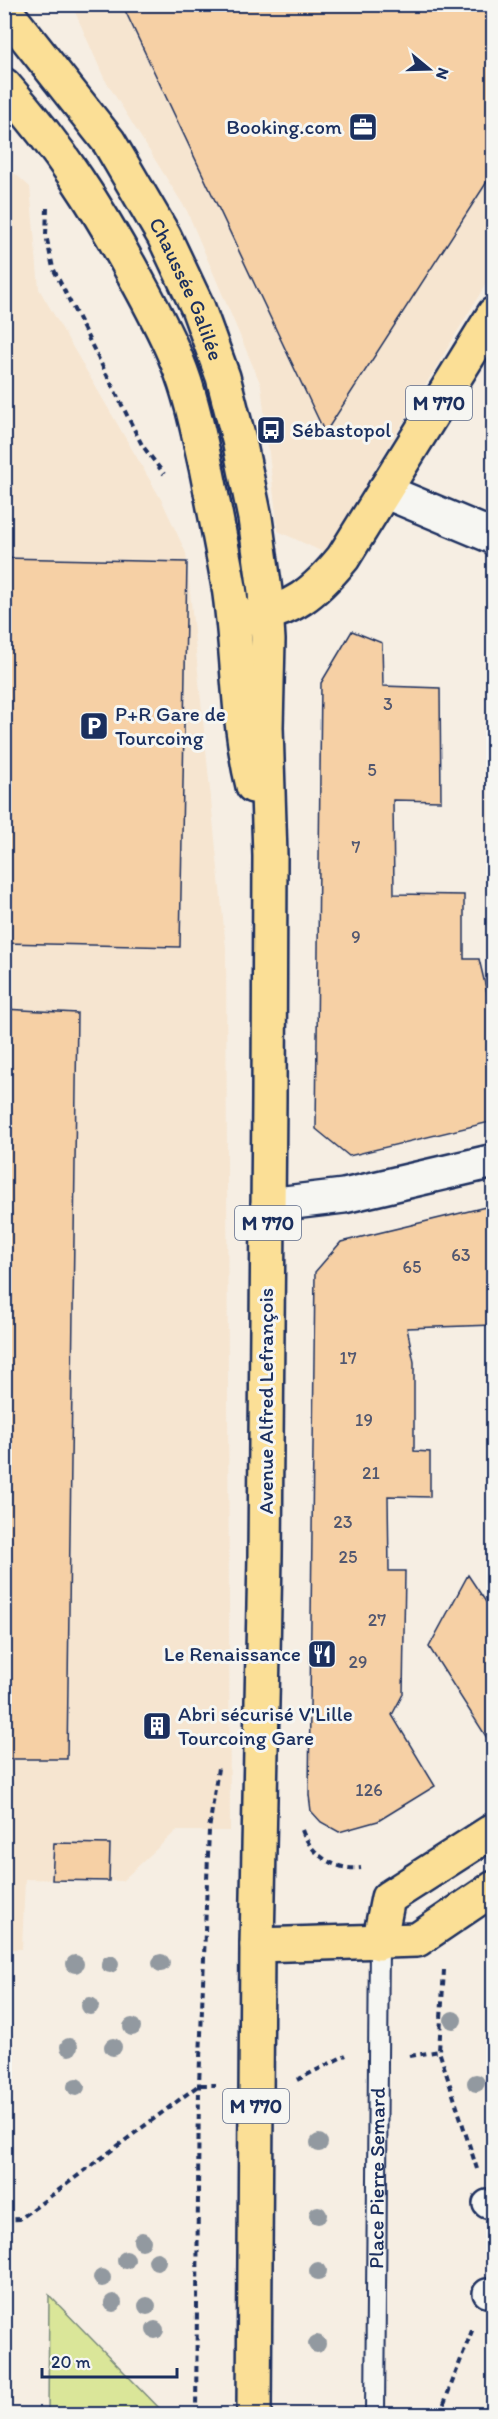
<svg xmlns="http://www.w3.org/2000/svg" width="498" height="2419" viewBox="0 0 498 2419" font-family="Itim,sans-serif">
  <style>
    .built { fill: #f6e5d0 }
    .green { fill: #dae699; stroke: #7a8a7c; stroke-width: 1.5 }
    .building { fill: #f6d0a5; stroke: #1b2f5e; stroke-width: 1.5 }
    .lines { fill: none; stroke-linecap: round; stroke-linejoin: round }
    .service-casing { stroke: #1b2f5e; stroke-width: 22 }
    .pedestrian-casing { stroke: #1b2f5e; stroke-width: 32 }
    .minor-casing { stroke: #1b2f5e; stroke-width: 38 }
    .primary-casing { stroke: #1b2f5e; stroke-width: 38 }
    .path { stroke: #1b2f5e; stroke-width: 4; stroke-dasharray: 6 4.5; stroke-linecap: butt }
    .service { stroke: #f6f6f2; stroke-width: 18 }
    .pedestrian { stroke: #f6f6f2; stroke-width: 27 }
    .minor { stroke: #f6f6f2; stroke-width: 33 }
    .primary { stroke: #fbdf96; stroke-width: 33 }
    .tree { fill: #9299a0 }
    .labels { text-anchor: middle; stroke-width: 6; stroke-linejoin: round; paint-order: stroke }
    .number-label { font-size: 18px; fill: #525770 }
    .shield { fill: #f6f6f2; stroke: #5d6b8a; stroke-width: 1.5 }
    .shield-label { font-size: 20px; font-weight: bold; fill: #1b2f5e }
    .poi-label { font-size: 21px; fill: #1b2f5e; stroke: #f6f6f2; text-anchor: start }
    .street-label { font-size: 21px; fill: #1b2f5e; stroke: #f6f6f2 }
  </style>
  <rect width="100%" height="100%" fill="#f6eee3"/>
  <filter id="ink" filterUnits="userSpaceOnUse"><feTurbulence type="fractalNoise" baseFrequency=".0167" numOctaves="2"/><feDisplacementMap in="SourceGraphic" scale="12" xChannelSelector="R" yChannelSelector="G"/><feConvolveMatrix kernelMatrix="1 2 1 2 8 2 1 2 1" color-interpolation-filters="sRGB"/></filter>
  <g filter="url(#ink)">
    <path class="built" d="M 72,5 L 493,5 L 493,272 L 325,553 L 278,531 L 261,385 L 187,211 L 104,78 Z
      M 4,164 L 30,187 L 39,289 L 162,501 L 186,553 L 226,948 L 230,1831 L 176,1831 L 122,1881 L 25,1879 L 22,1949 L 5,1949 Z"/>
    <path class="green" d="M 49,2295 L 165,2414 L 48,2414 Z"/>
    <path class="building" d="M 122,4 L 494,4 L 494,171 L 325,433 Z
      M 4,558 L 187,562 L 180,947 L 4,943 Z
      M 352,631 L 382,643 L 383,686 L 440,688 L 441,801 L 393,800 L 394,894 L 464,895 L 464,959 L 479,959 L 494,1022 L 494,1121 L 349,1156 L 316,1129 L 321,683 Z
      M 4,1009 L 77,1013 L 67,1759 L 4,1759 Z
      M 494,1205 L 494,1325 L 407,1328 L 414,1362 L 414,1451 L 430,1452 L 430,1497 L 388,1496 L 389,1571 L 405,1571 L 403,1694 L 392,1715 L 435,1786 L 378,1821 L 339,1832 L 321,1822 L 311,1811 L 309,1795 L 315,1272 L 341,1242 Z
      M 468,1575 L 494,1614 L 494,1749 L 429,1647 Z
      M 54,1843 L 110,1844 L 109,1881 L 52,1880 Z"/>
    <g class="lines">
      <g class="service-casing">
        <g id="service">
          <path id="s1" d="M 375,2414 L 379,1943"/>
        </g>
      </g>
      <g class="pedestrian-casing">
        <path id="pedestrian" d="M 487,2204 L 494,2204
          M 487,2293 L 494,2293"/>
      </g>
      <g class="minor-casing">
        <path id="minor" d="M 384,491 L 494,537
          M 268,1205 L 344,1196 L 494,1161"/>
      </g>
      <g class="primary-casing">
        <g id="primary">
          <path id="s2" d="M 4,9 L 109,142 L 164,236 L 198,308 L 223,377 L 239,440 L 255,518 L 265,591 L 268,640 L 266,727 L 270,856 L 269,1098 L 265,1556 L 257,1945 L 254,2414"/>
          <path d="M 4,85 C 59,147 98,207 137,280 C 151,306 166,333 177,361 C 191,395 198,431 206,467 C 214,507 222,547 229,587 C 239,654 237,721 253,786"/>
          <path d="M 247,617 C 292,612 315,592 343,558 L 494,314"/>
          <path d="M 379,1943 L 388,1898 L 494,1830"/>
          <path d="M 257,1945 L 417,1940 L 494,1888"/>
        </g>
      </g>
      <path class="path" d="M 47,208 L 46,235 L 53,268 L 142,445 L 164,474
        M 302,1830 C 311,1855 335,1871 361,1868
        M 444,1970 L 439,2051 L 477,2169
        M 410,2056 L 439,2051
        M 297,2080 L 346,2055
        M 4,2220 L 20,2219 L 199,2085 L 216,2085
        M 487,2257 L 487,2241
        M 196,2414 L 199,2085 L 209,1830 L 218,1768
        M 440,2414 L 473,2328"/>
      <use href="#service" class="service"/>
      <use href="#pedestrian" class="pedestrian"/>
      <use href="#minor" class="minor"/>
      <use href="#primary" class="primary"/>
    </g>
    <g class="tree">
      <circle cx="161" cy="1963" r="9"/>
      <circle cx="75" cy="1964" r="9"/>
      <circle cx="110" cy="1964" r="9"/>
      <circle cx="90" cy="2006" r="9"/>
      <circle cx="453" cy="2020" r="9"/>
      <circle cx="132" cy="2027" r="9"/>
      <circle cx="69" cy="2047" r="9"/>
      <circle cx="113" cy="2047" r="9"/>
      <circle cx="476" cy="2083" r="9"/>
      <circle cx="76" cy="2087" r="9"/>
      <circle cx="319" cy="2143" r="9"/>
      <circle cx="318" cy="2215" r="9"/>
      <circle cx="142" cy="2241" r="9"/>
      <circle cx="126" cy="2260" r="9"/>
      <circle cx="157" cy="2261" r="9"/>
      <circle cx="318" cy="2271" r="9"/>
      <circle cx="102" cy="2278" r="9"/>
      <circle cx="113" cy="2303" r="9"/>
      <circle cx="147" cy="2306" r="9"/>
      <circle cx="155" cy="2330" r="9"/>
      <circle cx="317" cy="2344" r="9"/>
    </g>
  </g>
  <defs>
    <g id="office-square" transform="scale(1.5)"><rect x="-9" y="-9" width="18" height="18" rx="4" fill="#1b2f5e" stroke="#f6f6f2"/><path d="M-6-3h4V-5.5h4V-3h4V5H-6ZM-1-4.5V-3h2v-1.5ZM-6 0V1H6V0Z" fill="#fff"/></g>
    <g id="bus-square" transform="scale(1.5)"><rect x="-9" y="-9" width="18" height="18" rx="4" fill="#1b2f5e" stroke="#f6f6f2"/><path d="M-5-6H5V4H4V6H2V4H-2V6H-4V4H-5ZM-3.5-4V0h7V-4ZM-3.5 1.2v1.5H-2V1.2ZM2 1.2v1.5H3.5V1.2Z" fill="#fff"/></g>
    <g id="parking-square" transform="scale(1.5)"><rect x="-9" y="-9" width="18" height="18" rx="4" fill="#1b2f5e" stroke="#f6f6f2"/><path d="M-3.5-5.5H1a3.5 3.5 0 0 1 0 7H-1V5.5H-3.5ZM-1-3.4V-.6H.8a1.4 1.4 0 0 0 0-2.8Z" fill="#fff"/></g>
    <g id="restaurant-square" transform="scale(1.5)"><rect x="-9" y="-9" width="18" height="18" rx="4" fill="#1b2f5e" stroke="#f6f6f2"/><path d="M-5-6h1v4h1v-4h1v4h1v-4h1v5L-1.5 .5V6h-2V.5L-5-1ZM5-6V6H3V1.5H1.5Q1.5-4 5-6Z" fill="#fff"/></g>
    <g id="building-square" transform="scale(1.5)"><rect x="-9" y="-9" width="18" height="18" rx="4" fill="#1b2f5e" stroke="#f6f6f2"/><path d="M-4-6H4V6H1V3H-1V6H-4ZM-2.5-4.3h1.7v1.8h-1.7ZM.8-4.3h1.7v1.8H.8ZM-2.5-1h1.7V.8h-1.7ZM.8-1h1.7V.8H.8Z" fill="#fff"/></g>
  </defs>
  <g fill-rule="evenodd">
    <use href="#office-square" x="363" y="127"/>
    <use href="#bus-square" x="271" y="430"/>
    <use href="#parking-square" x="94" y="726"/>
    <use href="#restaurant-square" x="322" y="1654"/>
    <use href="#building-square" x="157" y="1726"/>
  </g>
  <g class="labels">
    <g class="number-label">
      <text x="388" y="710">3</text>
      <text x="372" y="776">5</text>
      <text x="356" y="853">7</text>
      <text x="356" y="943">9</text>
      <text x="461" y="1261">63</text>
      <text x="412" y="1273">65</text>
      <text x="348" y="1364">17</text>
      <text x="364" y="1426">19</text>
      <text x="371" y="1479">21</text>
      <text x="343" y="1528">23</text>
      <text x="348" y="1563">25</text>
      <text x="377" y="1626">27</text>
      <text x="358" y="1668">29</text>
      <text x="369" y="1796">126</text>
    </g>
    <g class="shield">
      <rect x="406" y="386" width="66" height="34" rx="4.5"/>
      <rect x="235" y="1206" width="66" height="34" rx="4.5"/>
      <rect x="223" y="2089" width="66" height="34" rx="4.5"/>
    </g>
    <g class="shield-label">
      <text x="439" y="410">M 770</text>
      <text x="268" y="1230">M 770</text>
      <text x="256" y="2113">M 770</text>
    </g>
    <g class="poi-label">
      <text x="342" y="134" text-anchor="end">Booking.com</text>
      <text x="292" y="437">Sébastopol</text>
      <text x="115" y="721">P+R Gare de<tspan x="115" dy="24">Tourcoing</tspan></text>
      <text x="301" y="1661" text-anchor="end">Le Renaissance</text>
      <text x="178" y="1721">Abri sécurisé V'Lille<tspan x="178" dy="24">Tourcoing Gare</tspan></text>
    </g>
    <g class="street-label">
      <text dy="7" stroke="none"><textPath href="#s2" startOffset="336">Chaussée Galilée</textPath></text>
      <text transform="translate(266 1401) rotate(-90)" y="7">Avenue Alfred Lefrançois</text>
      <text dy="7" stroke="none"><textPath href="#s1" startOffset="236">Place Pierre Semard</textPath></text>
    </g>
  </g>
  <rect width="498" height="2419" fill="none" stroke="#f6f6f2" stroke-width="24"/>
  <rect x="12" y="12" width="474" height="2395" fill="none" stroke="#1b2f5e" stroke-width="2" filter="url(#ink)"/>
  <g transform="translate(429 69) rotate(109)" stroke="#f6f6f2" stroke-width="4.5" paint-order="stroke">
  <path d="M0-4.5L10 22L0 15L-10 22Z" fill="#1b2f5e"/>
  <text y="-9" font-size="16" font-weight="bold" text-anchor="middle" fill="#1b2f5e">N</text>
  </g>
  <path d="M42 2368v9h135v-9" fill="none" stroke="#1b2f5e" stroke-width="3"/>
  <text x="51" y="2368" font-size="18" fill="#1b2f5e" stroke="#f6f6f2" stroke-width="4.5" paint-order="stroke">20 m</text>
</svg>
